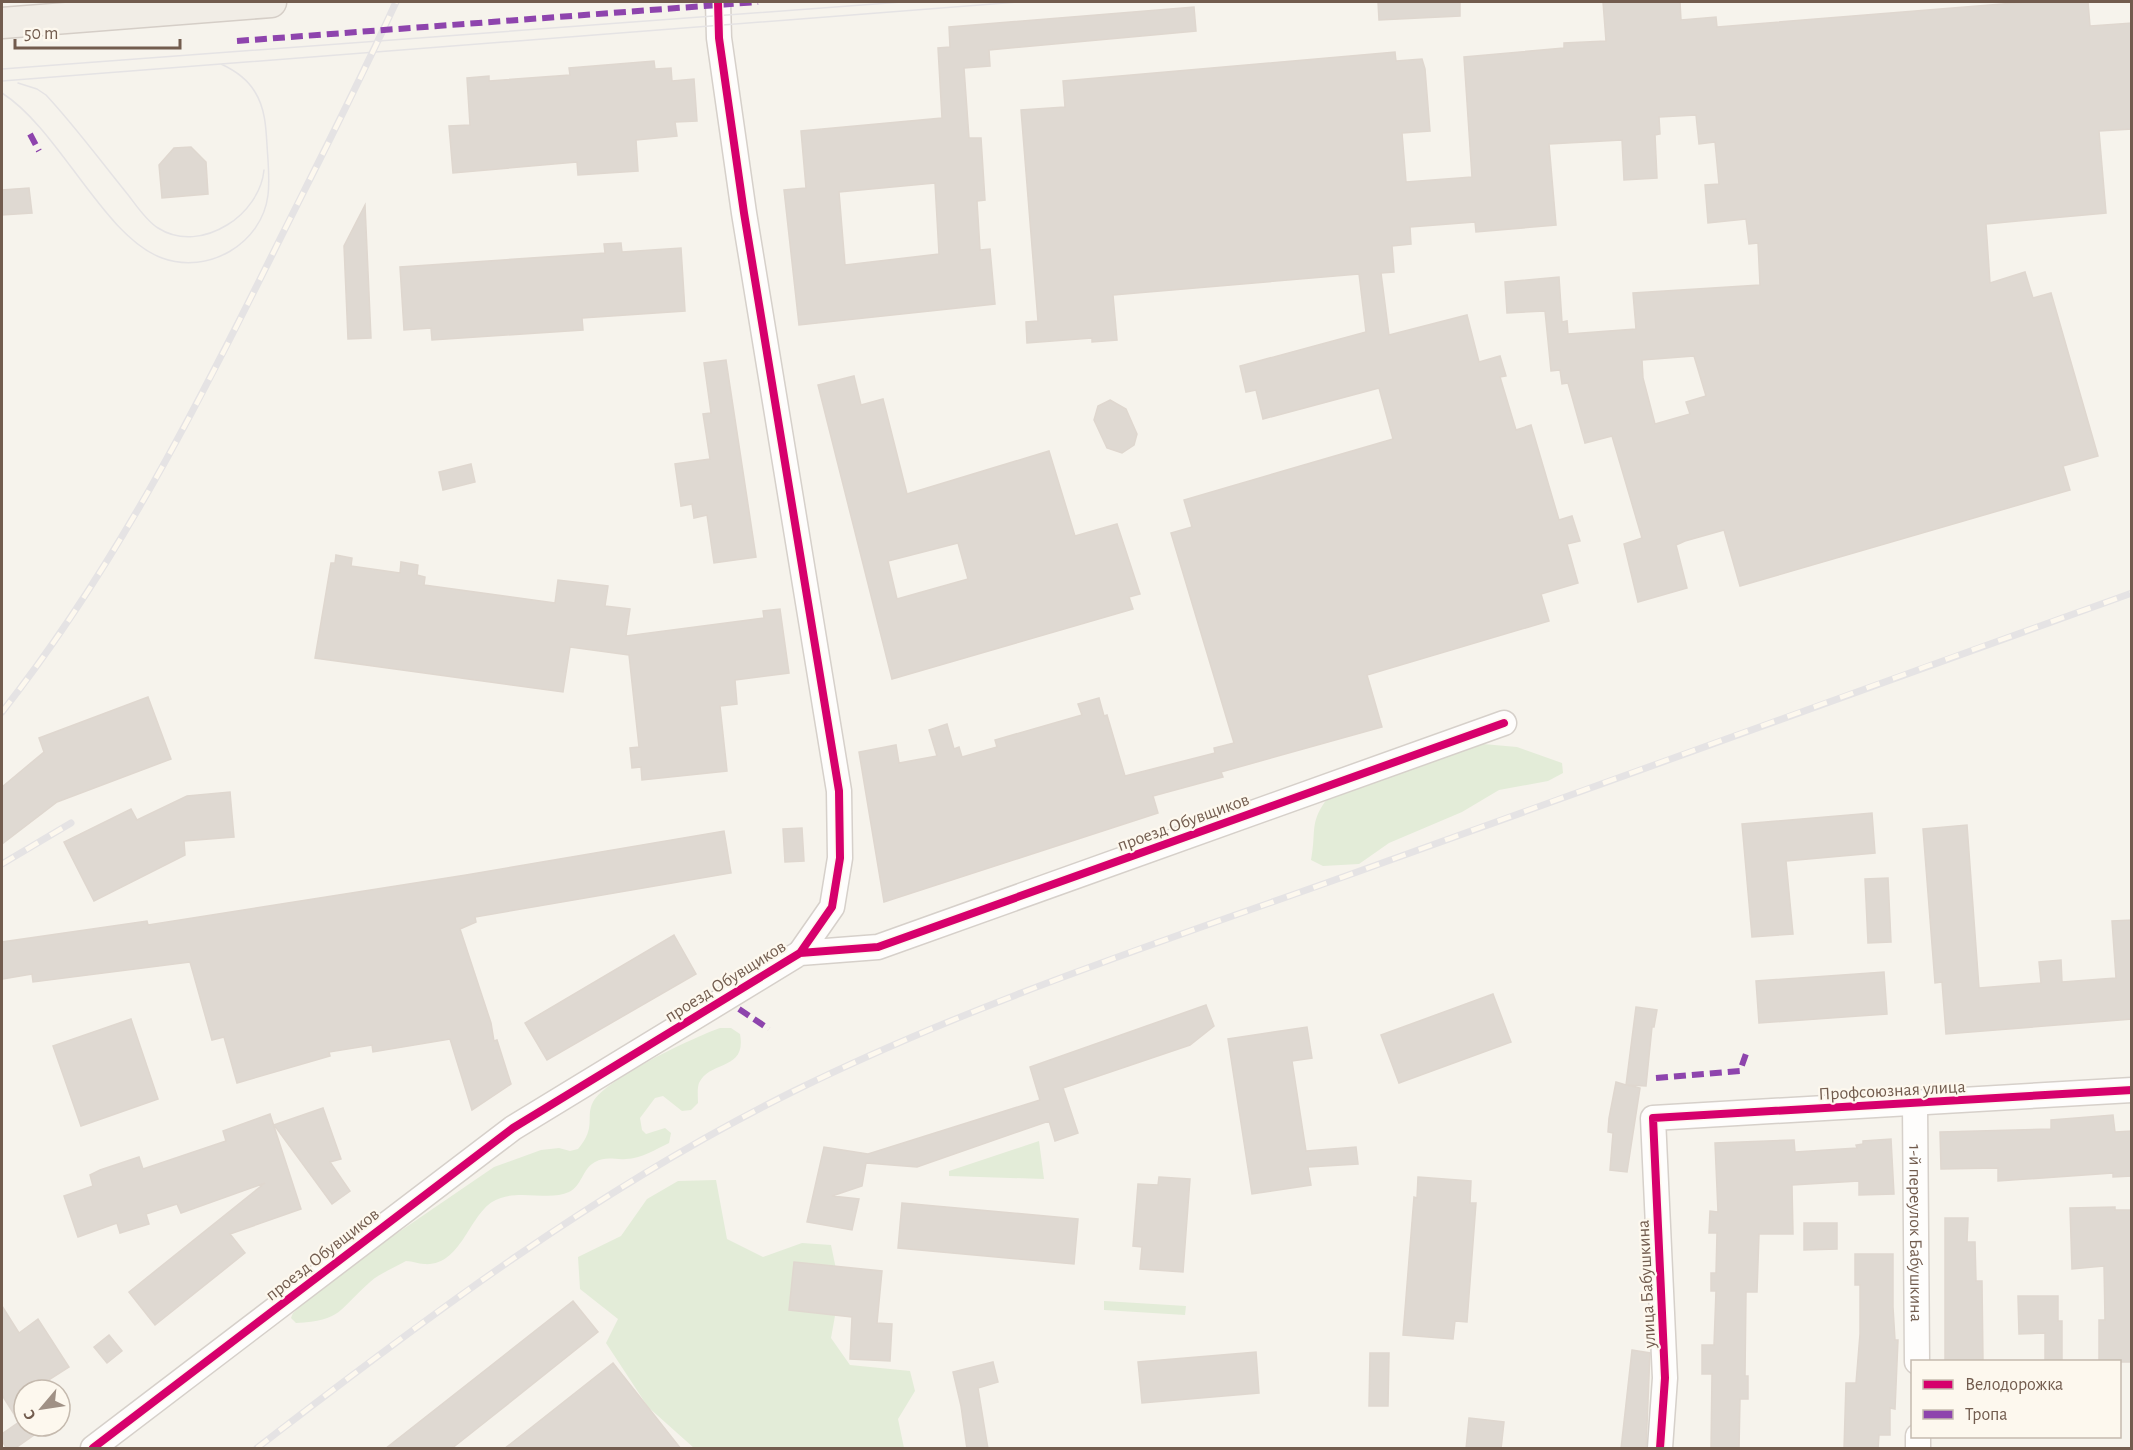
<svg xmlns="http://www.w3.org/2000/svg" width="2133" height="1450" viewBox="0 0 2133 1450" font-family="'Alegreya Sans',sans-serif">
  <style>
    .green { fill: #e3ecd8 }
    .building { fill: #dfd9d2; stroke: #dfd7cf; stroke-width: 1.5; fill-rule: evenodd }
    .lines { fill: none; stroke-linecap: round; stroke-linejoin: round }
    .minor-casing { stroke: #d6d0ca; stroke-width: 27 }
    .major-casing { stroke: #d5cec7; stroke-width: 33 }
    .minor { stroke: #fefdfc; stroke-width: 24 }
    .major { stroke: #f1ede6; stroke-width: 30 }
    .tram { stroke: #e5e3e4; stroke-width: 1.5 }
    .rail-casing { stroke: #e5e3e4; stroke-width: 7 }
    .rail { stroke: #fdf8ee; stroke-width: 4.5; stroke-dasharray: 14; stroke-linecap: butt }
    .quiet { stroke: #8e44ad; stroke-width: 6; stroke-dasharray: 12 6; stroke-linecap: butt }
    .cycleway-casing { stroke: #fdf8ee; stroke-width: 11 }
    .cycleway { stroke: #d6006c; stroke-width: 8 }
    .labels { text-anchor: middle; stroke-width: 4.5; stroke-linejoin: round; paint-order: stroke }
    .street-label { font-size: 18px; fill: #725c4e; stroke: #fdf8ee }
  </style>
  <rect width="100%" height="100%" fill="#f6f3ec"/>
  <path class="green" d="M 1472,743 L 1517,747 L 1562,763 L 1563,773 L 1548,781 L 1499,790 L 1462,812 L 1389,843 L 1359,864 L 1323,866 L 1311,860 C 1317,829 1308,823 1330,795 Z
    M 720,1028 L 731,1028 L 740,1034 C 747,1071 710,1060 699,1083 C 697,1088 698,1097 698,1103 L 691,1110 L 682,1111 L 663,1096 L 655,1098 L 640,1118 L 642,1130 L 646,1134 L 665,1128 L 671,1133 L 669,1143 C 656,1149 641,1159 626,1159 C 615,1160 606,1156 595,1162 C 582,1169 582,1186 569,1192 C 548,1202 516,1187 492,1202 C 468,1218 460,1267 424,1264 C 418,1264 413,1261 406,1261 C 394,1268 380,1273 370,1282 C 339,1309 342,1321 296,1323 L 291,1318 L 293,1313 L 333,1277 L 494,1167 L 541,1150 L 559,1148 L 570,1151 L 578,1149 C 597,1127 585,1117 593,1102 C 607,1078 692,1038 720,1028 Z
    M 1039,1141 L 1044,1179 L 949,1176 L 949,1171 Z
    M 716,1180 L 727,1239 L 763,1257 L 802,1243 L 831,1245 L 840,1288 L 831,1338 L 850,1365 L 910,1371 L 915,1391 L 898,1419 L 904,1448 L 694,1448 L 648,1407 L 606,1343 L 618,1319 L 580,1289 L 578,1257 L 621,1236 L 647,1199 L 678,1181 Z
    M 1104,1301 L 1186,1306 L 1185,1315 L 1104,1310 Z"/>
  <path class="building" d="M 1378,2 L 1460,2 L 1460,16 L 1379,20 Z
    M 1603,2 L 1680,2 L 1681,20 L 1716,17 L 1717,27 L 2027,2 L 2088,2 L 2090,26 L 2132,23 L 2132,129 L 2099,131 L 2106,213 L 1986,224 L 1990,283 L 2025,272 L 2033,298 L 2051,293 L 2098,456 L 2063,466 L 2070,490 L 1740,586 L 1724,530 L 1685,541 L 1676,545 L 1687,588 L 1638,602 L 1624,544 L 1642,538 L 1612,436 L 1585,443 L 1568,383 L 1562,384 L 1560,370 L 1551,371 L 1545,311 L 1507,313 L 1505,282 L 1559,277 L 1562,322 L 1567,321 L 1568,334 L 1636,329 L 1633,293 L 1760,285 L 1758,243 L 1749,244 L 1746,219 L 1708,223 L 1705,185 L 1719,184 L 1715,142 L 1699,144 L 1696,115 L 1659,117 L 1660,134 L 1655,135 L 1657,178 L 1624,180 L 1622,140 L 1549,144 L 1556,225 L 1476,232 L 1475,222 L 1410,227 L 1411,244 L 1392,246 L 1394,272 L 1381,273 L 1389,335 L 1467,315 L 1479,362 L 1500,356 L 1506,376 L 1500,377 L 1516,430 L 1531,425 L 1559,520 L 1572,516 L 1580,541 L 1567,544 L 1578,583 L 1541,594 L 1549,621 L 1367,675 L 1382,727 L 1221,772 L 1223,777 L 1153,796 L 1158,813 L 884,902 L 859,752 L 896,745 L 899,763 L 937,756 L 929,730 L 947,724 L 954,749 L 959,747 L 962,757 L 997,747 L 995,740 L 1082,715 L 1078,704 L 1099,698 L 1104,716 L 1107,715 L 1125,776 L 1215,753 L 1214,748 L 1234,743 L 1171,533 L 1192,527 L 1184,500 L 1393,439 L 1379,388 L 1263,419 L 1256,390 L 1246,392 L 1240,366 L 1366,332 L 1359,274 L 1113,295 L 1117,340 L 1092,342 L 1092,338 L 1027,343 L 1026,322 L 1038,321 L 1021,110 L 1065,107 L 1063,81 L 1395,52 L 1396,61 L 1422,59 L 1425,69 L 1430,131 L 1402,133 L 1406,182 L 1472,177 L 1464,57 L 1564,48 L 1564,43 L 1606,41 ZM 1694,356 L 1706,396 L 1686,402 L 1690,414 L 1655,424 L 1643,378 L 1642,360 Z
    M 1194,7 L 1196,31 L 989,50 L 990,66 L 964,68 L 969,138 L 981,138 L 985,200 L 977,201 L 980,250 L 990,249 L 995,304 L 799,325 L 784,190 L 806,188 L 801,131 L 942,118 L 938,48 L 950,47 L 949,27 ZM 935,183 L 939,254 L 845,265 L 839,192 Z
    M 654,61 L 655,69 L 671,68 L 672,81 L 694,79 L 697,121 L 675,122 L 677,136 L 636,140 L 638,171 L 578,175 L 577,162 L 453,173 L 449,126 L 470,125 L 467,78 L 489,76 L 489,81 L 570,75 L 569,68 Z
    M 191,147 L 206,162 L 208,194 L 162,198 L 159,165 L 174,148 Z
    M 29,188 L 32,213 L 2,215 L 2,190 Z
    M 365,205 L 371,338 L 348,339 L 344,246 Z
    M 621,243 L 622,252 L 681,248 L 685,311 L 582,318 L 583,330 L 432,340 L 431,328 L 404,330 L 400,267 L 605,253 L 604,244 Z
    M 726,360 L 756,557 L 714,563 L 707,515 L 694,518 L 692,504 L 681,506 L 675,464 L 710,459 L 703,414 L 711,413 L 704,363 Z
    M 854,376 L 861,405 L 883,399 L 907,494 L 1049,451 L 1075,536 L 1117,524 L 1140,594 L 1129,597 L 1133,609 L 892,679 L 818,385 ZM 958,543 L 968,579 L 897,599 L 888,561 Z
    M 1110,400 L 1126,409 L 1137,434 L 1134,445 L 1122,453 L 1107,448 L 1094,420 L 1098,406 Z
    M 471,464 L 475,482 L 443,490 L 439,472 Z
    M 336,555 L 352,558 L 351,566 L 400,573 L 401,562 L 418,565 L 417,575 L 425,577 L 424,585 L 555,603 L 558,580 L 608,586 L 605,606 L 630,609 L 626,636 L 764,618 L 763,611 L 780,609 L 789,673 L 735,680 L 737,704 L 720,706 L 727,771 L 642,780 L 641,767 L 632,768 L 630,748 L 639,747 L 629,655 L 570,647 L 563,692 L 315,658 L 331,563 L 335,563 Z
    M 148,697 L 171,759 L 57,802 L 2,844 L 2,787 L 44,752 L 39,738 Z
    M 230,792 L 234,837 L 184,841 L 185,855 L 94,901 L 64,842 L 131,809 L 137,820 L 187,796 Z
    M 1872,813 L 1875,853 L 1786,861 L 1793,934 L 1752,937 L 1742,824 Z
    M 1967,825 L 1979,988 L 2041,983 L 2039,962 L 2061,960 L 2062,982 L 2116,978 L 2112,921 L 2132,920 L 2132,1019 L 1946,1034 L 1942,982 L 1935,983 L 1923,829 Z
    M 802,828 L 804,861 L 785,862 L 783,829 Z
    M 724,831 L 731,873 L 475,917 L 476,922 L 460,929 L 491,1023 L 494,1041 L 497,1040 L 511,1084 L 472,1110 L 450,1039 L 373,1052 L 372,1045 L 329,1052 L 330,1056 L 237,1083 L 224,1037 L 212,1040 L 190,962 L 33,982 L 32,974 L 2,979 L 2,942 L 147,921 L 148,925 L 466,875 Z
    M 1888,878 L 1891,942 L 1868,943 L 1865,879 Z
    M 674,935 L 696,974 L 547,1060 L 525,1023 Z
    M 1884,972 L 1887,1014 L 1759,1023 L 1756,981 Z
    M 1493,994 L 1511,1042 L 1399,1083 L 1381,1035 Z
    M 1206,1005 L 1214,1026 L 1190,1045 L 1063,1088 L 1078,1133 L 1055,1141 L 1049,1121 L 917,1167 L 866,1163 L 862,1186 L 832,1196 L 859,1199 L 852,1230 L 807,1222 L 824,1147 L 868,1154 L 1040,1100 L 1030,1067 Z
    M 1636,1007 L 1657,1010 L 1654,1027 L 1652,1027 L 1646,1086 L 1627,1085 L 1640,1088 L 1627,1172 L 1610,1170 L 1613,1133 L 1608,1132 L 1609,1118 L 1616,1082 L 1626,1085 Z
    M 131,1019 L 158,1099 L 81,1126 L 53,1046 Z
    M 1307,1027 L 1312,1058 L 1292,1061 L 1306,1151 L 1356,1147 L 1358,1164 L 1308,1167 L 1311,1185 L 1252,1194 L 1228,1039 Z
    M 323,1108 L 341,1159 L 330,1162 L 350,1191 L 332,1204 L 274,1125 Z
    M 270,1114 L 301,1209 L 230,1234 L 245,1253 L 155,1325 L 129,1292 L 265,1183 L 181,1213 L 177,1204 L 146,1214 L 149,1224 L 120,1233 L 117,1223 L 78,1237 L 64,1196 L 93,1186 L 90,1175 L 100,1170 L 139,1157 L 143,1169 L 226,1141 L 223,1131 Z
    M 2113,1115 L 2115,1132 L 2132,1131 L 2132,1176 L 2113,1177 L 2113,1173 L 1998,1181 L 1998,1168 L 1941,1169 L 1940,1132 L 2051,1129 L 2051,1120 Z
    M 1891,1139 L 1894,1194 L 1859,1195 L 1859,1181 L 1792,1185 L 1793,1234 L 1759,1234 L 1757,1292 L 1746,1292 L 1745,1376 L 1748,1376 L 1748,1399 L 1740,1399 L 1739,1449 L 1711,1449 L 1712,1374 L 1702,1374 L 1702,1345 L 1714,1345 L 1716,1291 L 1711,1291 L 1711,1273 L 1716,1273 L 1717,1233 L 1709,1233 L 1710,1211 L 1718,1212 L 1715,1143 L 1794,1140 L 1795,1152 L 1857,1148 L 1856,1145 L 1863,1144 L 1863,1141 Z
    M 1159,1177 L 1190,1179 L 1183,1272 L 1140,1269 L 1142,1247 L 1133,1246 L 1138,1184 L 1158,1185 Z
    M 1418,1177 L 1471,1181 L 1470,1203 L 1476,1203 L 1467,1322 L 1455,1321 L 1453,1339 L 1403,1335 L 1414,1197 L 1417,1198 Z
    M 902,1203 L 1078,1219 L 1074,1264 L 898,1248 Z
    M 2115,1207 L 2115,1210 L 2132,1210 L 2132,1362 L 2099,1362 L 2099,1320 L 2105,1320 L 2104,1266 L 2072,1269 L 2070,1208 Z
    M 1945,1218 L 1968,1218 L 1967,1242 L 1975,1242 L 1976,1281 L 1982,1281 L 1983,1362 L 1945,1362 Z
    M 1804,1223 L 1837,1223 L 1837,1249 L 1804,1250 Z
    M 1855,1254 L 1893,1254 L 1893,1307 L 1895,1340 L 1898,1340 L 1895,1409 L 1890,1408 L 1890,1435 L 1879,1435 L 1878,1449 L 1844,1449 L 1846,1383 L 1856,1383 L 1860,1334 L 1860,1285 L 1855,1285 Z
    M 794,1262 L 882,1271 L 877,1323 L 892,1324 L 890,1361 L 850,1359 L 852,1317 L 789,1310 Z
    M 2018,1296 L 2058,1296 L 2058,1321 L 2062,1321 L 2062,1362 L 2045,1362 L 2045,1333 L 2019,1334 Z
    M 573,1301 L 598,1332 L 494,1415 L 451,1449 L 385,1449 Z
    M 2,1306 L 19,1333 L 38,1319 L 69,1367 L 33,1390 L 24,1390 L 24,1426 L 47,1426 L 14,1449 L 7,1449 L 2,1441 L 2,1434 L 19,1422 L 2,1395 Z
    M 109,1335 L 122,1351 L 107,1363 L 94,1347 Z
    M 1632,1350 L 1650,1353 L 1646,1449 L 1621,1449 Z
    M 1256,1352 L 1259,1393 L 1142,1403 L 1138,1362 Z
    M 1370,1353 L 1389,1353 L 1388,1406 L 1369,1406 Z
    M 993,1362 L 998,1382 L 978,1388 L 988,1449 L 967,1449 L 961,1406 L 953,1372 Z
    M 613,1363 L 681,1449 L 504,1449 Z
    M 1469,1418 L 1504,1422 L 1501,1449 L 1466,1449 Z"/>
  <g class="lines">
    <g class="minor-casing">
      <g id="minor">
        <path d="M 718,2 L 719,38 L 744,213 L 839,791 L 840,858 L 832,907 L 800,953"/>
        <path id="s1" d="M 1915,1104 L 1917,1362"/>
        <path d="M 1918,1436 L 1918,1448"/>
        <path d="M 93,1448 L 513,1128 L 800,953 L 878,947 L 1504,723"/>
        <path d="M 1660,1448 L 1665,1378 L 1653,1118 L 2132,1090"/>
      </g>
    </g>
    <g class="major-casing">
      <path id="major" d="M 2,23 L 271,2"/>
    </g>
    <use href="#minor" class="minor"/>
    <use href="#major" class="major"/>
    <path class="tram" d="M 2,69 L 902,2
      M 2,81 L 1019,2
      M 18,83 L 37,89 L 46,95 C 74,125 99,159 125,191 C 135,203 145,220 158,228 C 180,242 206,238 227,225 C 246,214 262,192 264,170
      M 2,93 C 60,130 103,236 162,258 C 208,275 262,244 268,195 C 270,179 268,162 267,145 C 266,127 265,108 255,92 C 248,80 234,70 221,64"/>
    <g class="rail-casing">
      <path id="rail" d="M 2,712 C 116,567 199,403 281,237 C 320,159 360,81 396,2
        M 2,864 L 71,823
        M 257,1448 C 428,1316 600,1187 794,1091 C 975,1002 1167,940 1357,872 C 1615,779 1873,685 2132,593"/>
    </g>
    <use href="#rail" class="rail"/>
    <path class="quiet" d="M 237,41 L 758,2
      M 30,134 L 39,151
      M 739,1009 L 769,1029
      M 1656,1078 L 1740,1071 L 1747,1051"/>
    <g class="cycleway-casing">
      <path id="cycleway" d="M 718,2 L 719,38 L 744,213 L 839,791 L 840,858 L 832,907 L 800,953
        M 93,1448 L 513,1128 L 800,953 L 878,947 L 1504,723
        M 1660,1448 L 1665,1378 L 1653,1118 L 2132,1090"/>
    </g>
    <use href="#cycleway" class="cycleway"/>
  </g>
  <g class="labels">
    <g class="street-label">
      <text transform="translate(1183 822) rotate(-20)" y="6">проезд Обувщиков</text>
      <text transform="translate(725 981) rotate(-32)" y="6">проезд Обувщиков</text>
      <text transform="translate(1892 1090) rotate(-3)" y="6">Профсоюзная улица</text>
      <text dy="6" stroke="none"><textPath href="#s1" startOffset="129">1-й переулок Бабушкина</textPath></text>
      <text transform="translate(322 1254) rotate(-38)" y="6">проезд Обувщиков</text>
      <text transform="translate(1646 1284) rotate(-93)" y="6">улица Бабушкина</text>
    </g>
  </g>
  <rect width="2133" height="1450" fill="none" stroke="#725c4e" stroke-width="6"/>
  <rect x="1911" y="1360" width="210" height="78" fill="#fdf8ee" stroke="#c5baae" stroke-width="1.5"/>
  <rect x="1923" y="1380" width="30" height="9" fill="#d6006c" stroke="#c5baae" stroke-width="1.5"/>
  <text x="1965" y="1390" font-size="18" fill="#725c4e">Велодорожка</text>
  <rect x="1923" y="1410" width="30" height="9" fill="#8e44ad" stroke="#c5baae" stroke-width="1.5"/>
  <text x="1965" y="1420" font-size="18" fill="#725c4e">Тропа</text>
  <g transform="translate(42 1408) rotate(241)"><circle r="28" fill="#fdf8ee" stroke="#c5baae" stroke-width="1.5"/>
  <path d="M0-4.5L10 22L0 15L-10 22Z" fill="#a09185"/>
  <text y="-9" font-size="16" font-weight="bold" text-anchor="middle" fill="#725c4e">С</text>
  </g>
  <path d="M15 39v9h165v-9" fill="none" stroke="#725c4e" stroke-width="3"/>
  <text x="24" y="39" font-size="18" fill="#725c4e" stroke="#fdf8ee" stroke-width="4.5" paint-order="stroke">50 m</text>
</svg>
